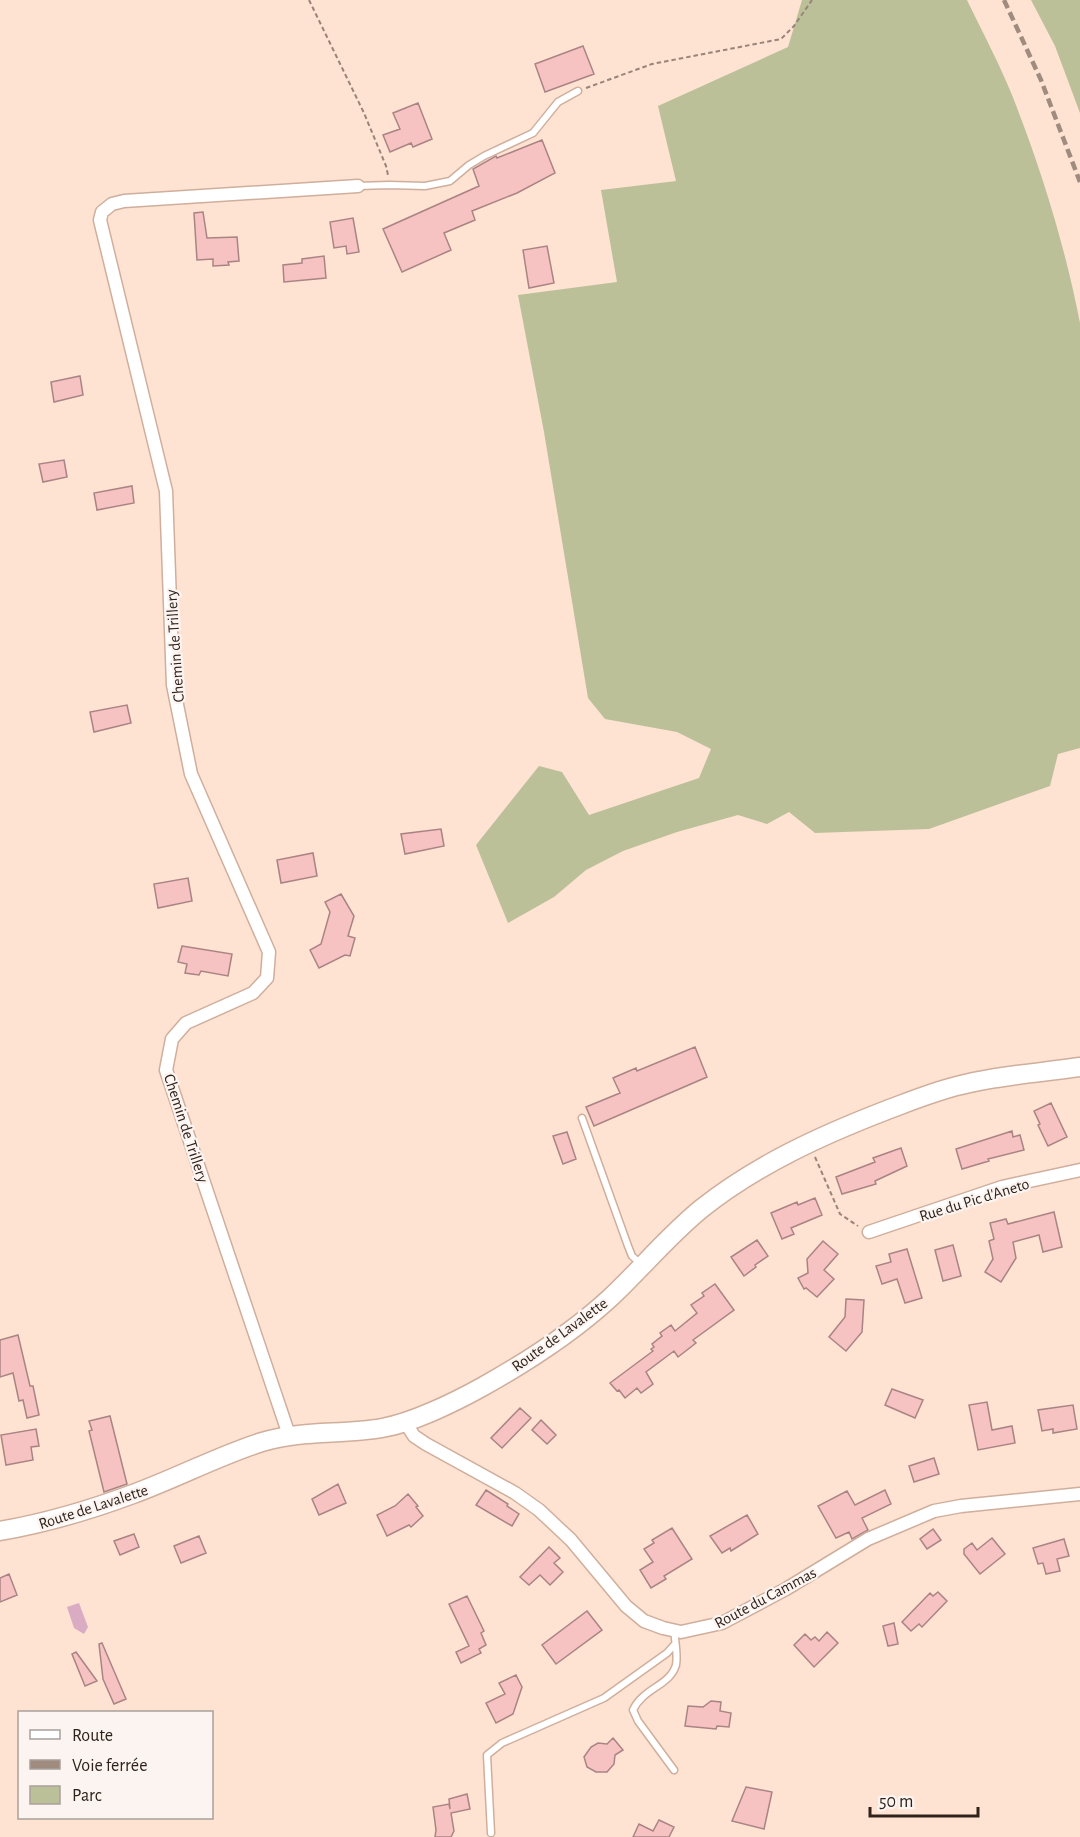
<svg xmlns="http://www.w3.org/2000/svg" width="1080" height="1837" viewBox="0 0 1080 1837" font-family="'Alegreya Sans',sans-serif">
  <style>
    .green { fill: #bbc099 }
    .water { fill: #d9acc3 }
    .building { fill: #f6c2c2; stroke: #aa8484; stroke-width: 1.5 }
    .lines { fill: none; stroke-linecap: round; stroke-linejoin: round }
    .lane-casing { stroke: #d0ae9c; stroke-width: 9 }
    .street-casing { stroke: #d0ae9c; stroke-width: 15 }
    .secondary-casing { stroke: #d0ae9c; stroke-width: 21 }
    .path { stroke: #998479; stroke-width: 2; stroke-dasharray: 4.5 3; stroke-linecap: butt }
    .lane { stroke: #fff; stroke-width: 6 }
    .street { stroke: #fff; stroke-width: 12 }
    .secondary { stroke: #fff; stroke-width: 18 }
    .rail { stroke: #a08b7f; stroke-width: 4.5; stroke-dasharray: 9 4.5; stroke-linecap: butt }
    .labels { text-anchor: middle; stroke-width: 4.5; stroke-linejoin: round; paint-order: stroke }
    .street-label { font-size: 16px; fill: #2f221b; stroke: #fbf4f0 }
  </style>
  <rect width="100%" height="100%" fill="#fee2d2"/>
  <path class="green" d="M 802,0 L 967,0 C 982,31 999,63 1012,95 C 1041,168 1065,246 1080,323 L 1080,748 L 1058,754 L 1050,786 L 929,829 L 815,833 L 789,812 L 767,824 L 738,815 L 677,832 L 623,851 L 586,870 L 554,897 L 508,923 L 476,845 L 539,766 L 562,772 L 589,815 L 699,778 L 711,749 L 677,732 L 605,719 L 588,698 L 544,432 L 518,295 L 617,282 L 601,190 L 676,181 L 658,106 L 788,47 Z
    M 1031,0 L 1080,0 L 1080,113 L 1055,46 Z"/>
  <path class="water" d="M 79,1603 L 88,1627 L 84,1634 L 74,1628 L 67,1607 Z"/>
  <path class="building" d="M 583,46 L 594,74 L 545,92 L 535,64 Z
    M 418,103 L 432,139 L 413,147 L 411,143 L 390,152 L 383,135 L 400,129 L 393,113 Z
    M 542,140 L 555,173 L 517,193 L 472,211 L 475,220 L 444,233 L 451,250 L 402,272 L 383,229 L 479,186 L 473,169 L 496,156 L 497,158 Z
    M 203,212 L 207,238 L 237,237 L 239,261 L 228,262 L 229,265 L 213,266 L 213,259 L 197,260 L 194,213 Z
    M 353,218 L 359,252 L 347,254 L 346,246 L 334,248 L 330,222 Z
    M 547,246 L 554,283 L 529,288 L 523,250 Z
    M 324,256 L 326,278 L 284,282 L 283,265 L 302,263 L 302,259 Z
    M 80,376 L 83,395 L 54,402 L 51,382 Z
    M 64,460 L 67,477 L 43,482 L 39,464 Z
    M 132,486 L 134,503 L 97,510 L 94,493 Z
    M 127,705 L 131,723 L 94,732 L 90,712 Z
    M 441,829 L 444,846 L 405,854 L 401,834 Z
    M 313,853 L 317,876 L 281,883 L 277,860 Z
    M 188,878 L 192,901 L 158,908 L 154,884 Z
    M 341,894 L 354,916 L 348,936 L 355,938 L 350,956 L 345,955 L 319,968 L 310,950 L 321,944 L 330,912 L 325,902 Z
    M 182,946 L 232,954 L 228,976 L 201,971 L 199,975 L 185,973 L 187,964 L 178,962 Z
    M 695,1047 L 707,1077 L 594,1126 L 586,1107 L 620,1093 L 613,1078 L 636,1068 L 637,1071 Z
    M 1051,1103 L 1067,1137 L 1048,1146 L 1038,1125 L 1040,1124 L 1034,1111 Z
    M 1012,1131 L 1013,1137 L 1020,1135 L 1024,1150 L 988,1159 L 989,1161 L 962,1169 L 956,1149 Z
    M 567,1132 L 576,1159 L 563,1164 L 553,1136 Z
    M 901,1148 L 907,1166 L 875,1181 L 876,1184 L 842,1194 L 836,1177 L 875,1162 L 873,1158 Z
    M 815,1198 L 822,1215 L 791,1228 L 794,1234 L 782,1239 L 771,1213 L 797,1202 L 798,1205 Z
    M 1054,1212 L 1062,1247 L 1043,1252 L 1039,1235 L 1013,1242 L 1016,1258 L 1001,1282 L 985,1272 L 993,1259 L 989,1241 L 994,1239 L 990,1223 L 1006,1219 L 1008,1224 Z
    M 757,1240 L 768,1256 L 755,1265 L 756,1267 L 744,1276 L 731,1257 Z
    M 823,1241 L 838,1254 L 824,1270 L 834,1279 L 817,1297 L 806,1288 L 804,1289 L 798,1278 L 808,1273 L 807,1259 Z
    M 953,1245 L 961,1276 L 943,1281 L 935,1250 Z
    M 907,1249 L 922,1298 L 905,1303 L 897,1279 L 882,1284 L 876,1266 L 891,1262 L 889,1254 Z
    M 715,1284 L 734,1310 L 693,1340 L 696,1343 L 678,1357 L 674,1351 L 646,1372 L 653,1384 L 641,1393 L 637,1388 L 625,1398 L 619,1390 L 617,1391 L 610,1383 L 653,1351 L 651,1349 L 654,1347 L 652,1344 L 662,1336 L 660,1333 L 671,1325 L 675,1331 L 697,1313 L 691,1305 L 704,1296 L 702,1293 Z
    M 846,1299 L 864,1300 L 862,1332 L 846,1351 L 829,1337 L 845,1317 Z
    M 18,1335 L 30,1386 L 33,1386 L 39,1415 L 27,1418 L 23,1400 L 19,1401 L 13,1373 L 0,1377 L 0,1340 Z
    M 892,1389 L 923,1400 L 915,1418 L 885,1405 Z
    M 987,1402 L 992,1430 L 1012,1426 L 1015,1443 L 978,1450 L 969,1405 Z
    M 1073,1405 L 1077,1429 L 1053,1433 L 1053,1429 L 1042,1431 L 1038,1410 Z
    M 520,1408 L 531,1418 L 502,1448 L 491,1438 Z
    M 110,1416 L 127,1484 L 104,1492 L 89,1431 L 92,1430 L 89,1421 Z
    M 541,1420 L 556,1435 L 547,1444 L 532,1430 Z
    M 36,1429 L 39,1446 L 31,1447 L 33,1460 L 6,1465 L 1,1435 Z
    M 934,1458 L 939,1474 L 914,1482 L 909,1466 Z
    M 338,1484 L 346,1503 L 319,1515 L 312,1499 Z
    M 486,1490 L 508,1504 L 507,1506 L 519,1514 L 512,1526 L 476,1505 Z
    M 885,1490 L 891,1504 L 862,1518 L 868,1530 L 852,1539 L 849,1532 L 836,1538 L 818,1506 L 847,1491 L 855,1505 Z
    M 408,1494 L 418,1506 L 416,1507 L 423,1516 L 411,1527 L 409,1525 L 387,1536 L 377,1515 L 395,1506 Z
    M 747,1515 L 758,1534 L 731,1551 L 730,1548 L 722,1553 L 710,1536 Z
    M 672,1528 L 692,1559 L 664,1576 L 666,1579 L 651,1588 L 640,1570 L 653,1562 L 644,1549 L 654,1543 L 652,1540 Z
    M 933,1529 L 941,1540 L 927,1549 L 920,1539 Z
    M 134,1534 L 139,1547 L 120,1555 L 114,1541 Z
    M 199,1536 L 206,1553 L 181,1563 L 174,1546 Z
    M 992,1538 L 1005,1554 L 980,1574 L 964,1554 L 964,1549 L 972,1543 L 977,1550 Z
    M 1064,1539 L 1069,1556 L 1057,1559 L 1060,1571 L 1046,1574 L 1043,1563 L 1038,1564 L 1033,1548 Z
    M 549,1547 L 560,1558 L 554,1563 L 563,1572 L 550,1585 L 540,1575 L 529,1585 L 520,1577 Z
    M 9,1574 L 17,1595 L 0,1602 L 0,1578 Z
    M 938,1592 L 947,1601 L 922,1627 L 919,1624 L 911,1631 L 902,1622 L 930,1593 L 933,1596 Z
    M 467,1596 L 484,1631 L 481,1633 L 486,1645 L 479,1649 L 481,1653 L 461,1663 L 456,1652 L 469,1646 L 449,1604 Z
    M 587,1611 L 602,1630 L 556,1664 L 542,1645 Z
    M 894,1623 L 898,1644 L 888,1646 L 883,1626 Z
    M 827,1632 L 838,1643 L 814,1667 L 794,1645 L 805,1634 L 811,1640 L 815,1637 L 819,1641 Z
    M 102,1643 L 126,1699 L 114,1704 L 103,1679 L 99,1644 Z
    M 76,1652 L 97,1681 L 85,1686 L 72,1654 Z
    M 516,1675 L 522,1687 L 513,1714 L 496,1723 L 486,1703 L 505,1694 L 499,1683 Z
    M 711,1701 L 721,1702 L 720,1711 L 731,1713 L 729,1727 L 717,1726 L 716,1729 L 685,1726 L 688,1706 L 703,1707 Z
    M 613,1738 L 623,1750 L 615,1755 L 614,1764 L 607,1772 L 596,1772 L 587,1767 L 584,1757 L 591,1747 L 598,1743 L 607,1744 Z
    M 746,1787 L 772,1792 L 764,1829 L 732,1821 Z
    M 467,1794 L 470,1809 L 451,1813 L 454,1831 L 451,1837 L 435,1837 L 436,1830 L 433,1807 L 449,1804 L 450,1809 L 449,1799 Z
    M 659,1820 L 674,1827 L 669,1837 L 633,1837 L 639,1824 L 653,1831 Z"/>
  <g class="lines">
    <g class="lane-casing">
      <path id="lane" d="M 358,186 L 389,185 L 425,186 L 450,181 L 469,165 L 484,156 L 533,133 L 558,102 L 578,91
        M 582,1118 L 628,1246 L 632,1256 L 641,1264
        M 674,1770 L 638,1721 L 633,1710 C 643,1688 670,1686 676,1665 C 678,1655 675,1641 674,1630
        M 491,1833 L 487,1755 L 502,1743 L 604,1698 L 667,1653 L 675,1644"/>
    </g>
    <g class="street-casing">
      <path id="street" d="M 869,1232 L 1002,1187 L 1080,1170
        M 405,1422 L 414,1436 L 426,1444 L 515,1493 L 539,1510 L 571,1540 L 626,1606 L 644,1621 L 663,1628 L 681,1632 L 722,1623 L 786,1589 L 868,1539 L 934,1511 L 961,1506 L 1080,1494
        M 289,1435 L 166,1070 L 172,1039 L 186,1023 L 253,993 L 267,978 L 269,952 L 191,774 L 173,685 L 166,491 L 100,220 L 102,212 L 112,204 L 124,201 L 358,186"/>
    </g>
    <g class="secondary-casing">
      <path id="secondary" d="M 0,1531 C 46,1523 90,1510 133,1494 C 177,1478 218,1456 262,1442 C 301,1430 342,1435 382,1428 C 412,1423 455,1402 482,1387 C 527,1362 572,1333 610,1298 C 641,1269 668,1236 701,1209 C 756,1165 822,1135 887,1110 C 911,1101 935,1091 961,1085 C 1000,1075 1040,1073 1080,1067"/>
    </g>
    <path class="path" d="M 309,0 L 364,113 L 386,166 L 388,175
      M 586,88 L 652,64 L 781,39 L 794,26 L 812,0
      M 815,1157 L 840,1214 L 858,1226"/>
    <use href="#lane" class="lane"/>
    <use href="#street" class="street"/>
    <use href="#secondary" class="secondary"/>
    <path class="rail" d="M 1004,0 L 1041,80 L 1080,182"/>
  </g>
  <g class="labels">
    <g class="street-label">
      <text transform="translate(174 646) rotate(-94)" y="6">Chemin de Trillery</text>
      <text transform="translate(187 1128) rotate(72)" y="6">Chemin de Trillery</text>
      <text transform="translate(974 1199) rotate(-17)" y="6">Rue du Pic d'Aneto</text>
      <text transform="translate(559 1334) rotate(-36)" y="6">Route de Lavalette</text>
      <text transform="translate(93 1506) rotate(-18)" y="6">Route de Lavalette</text>
      <text transform="translate(765 1597) rotate(-28)" y="6">Route du Cammas</text>
    </g>
  </g>
  <rect x="18" y="1711" width="195" height="108" fill="#fbf4f0" stroke="#a9a09b" stroke-width="1.5"/>
  <rect x="30" y="1730" width="30" height="9" fill="#ffffff" stroke="#a9a09b" stroke-width="1.5"/>
  <text x="72" y="1741" font-size="18" fill="#2f221b">Route</text>
  <rect x="30" y="1760" width="30" height="9" fill="#a08b7f" stroke="#a9a09b" stroke-width="1.5"/>
  <text x="72" y="1771" font-size="18" fill="#2f221b">Voie ferrée</text>
  <rect x="30" y="1786" width="30" height="18" fill="#bbc099" stroke="#a9a09b" stroke-width="1.5"/>
  <text x="72" y="1801" font-size="18" fill="#2f221b">Parc</text>
  <path d="M870 1807v9h108v-9" fill="none" stroke="#2f221b" stroke-width="3"/>
  <text x="879" y="1807" font-size="18" fill="#2f221b" stroke="#fbf4f0" stroke-width="4.5" paint-order="stroke">50 m</text>
</svg>
